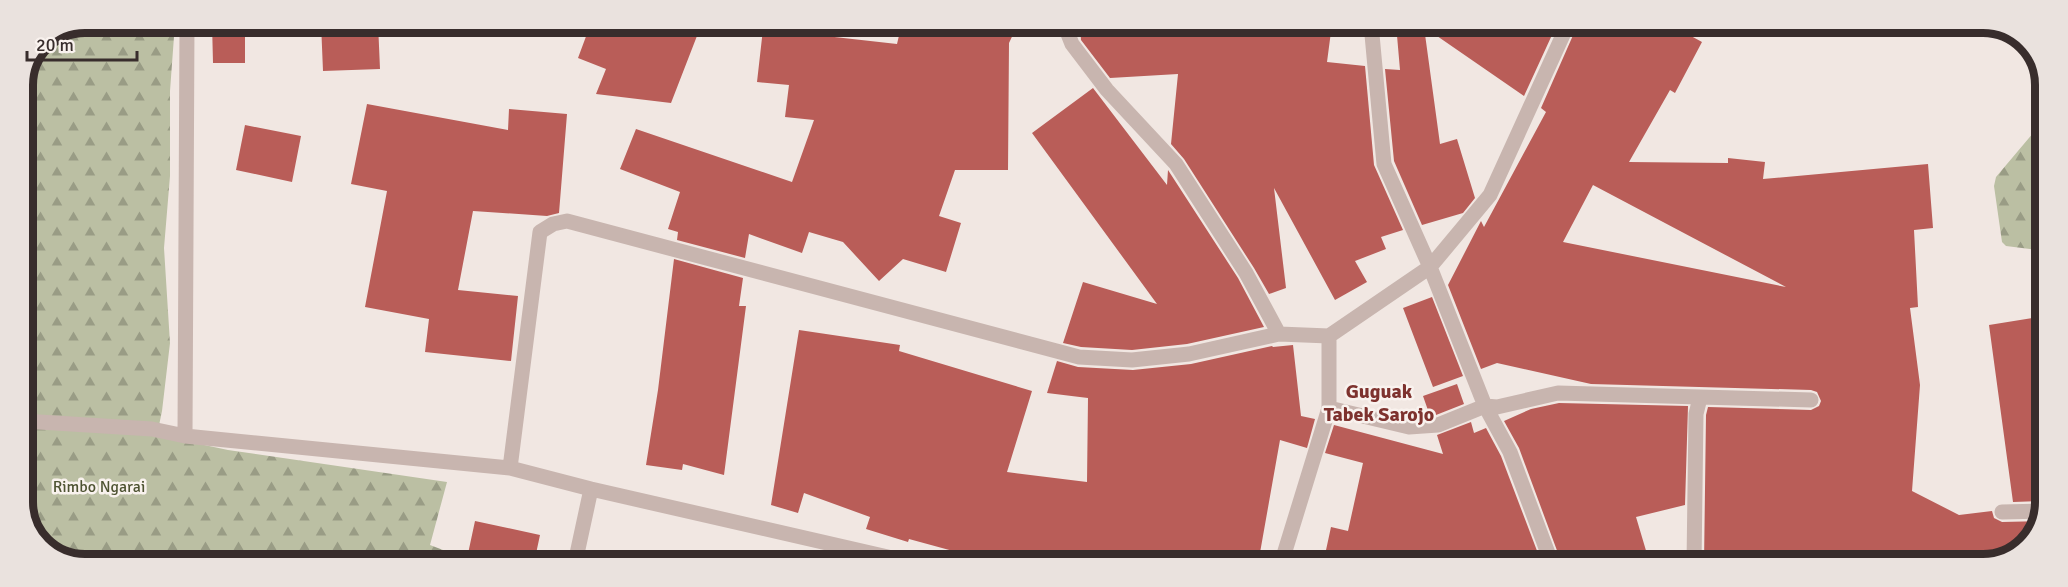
<svg xmlns="http://www.w3.org/2000/svg" width="2068" height="587" viewBox="0 0 2068 587" font-family="Signika,sans-serif">
  <style>
    .forest { fill: url(#forest-firs) }
    .building { fill: #b95d58; fill-rule: evenodd }
    .lines { fill: none; stroke-linecap: round; stroke-linejoin: round }
    .minor { stroke: #c8b5af; stroke-width: 15 }
    .labels { text-anchor: middle; stroke-width: 5; stroke-linejoin: round; paint-order: stroke }
    .park-label { font-size: 16px; fill: #4e5332; stroke: #f9f2ee }
    .quarter-label { font-size: 20px; font-weight: bold; fill: #7e322e; stroke: #f9f2ee }
    .rim { fill: none; stroke: #382d2c; stroke-width: 8 }
  </style>
  <defs>
    <pattern id="forest-firs" width="22" height="20" patternUnits="userSpaceOnUse" patternTransform="scale(1.5)"><rect width="22" height="20" fill="#bbbfa3"/><path d="M5 1l3.5 6h-7zM16 11l3.5 6h-7z" fill="#999c85"/></pattern>
  </defs>
  <rect width="100%" height="100%" fill="#f1e7e2"/>
  <path class="forest" d="M 85,23 L 175,23 L 170,91 L 170,176 L 164,248 L 170,343 L 162,411 L 157,435 L 228,450 L 447,482 L 430,545 L 477,563 L 69,562 L 38,543 L 23,506 L 23,85 L 41,41 Z
    M 2045,116 L 2045,251 L 2006,246 L 2002,242 L 1994,186 L 1996,177 L 2040,125 Z"/>
  <path class="building" d="M 212,23 L 245,23 L 245,63 L 213,63 Z
    M 321,23 L 378,23 L 380,69 L 323,71 Z
    M 591,23 L 702,23 L 671,103 L 596,94 L 606,69 L 578,58 Z
    M 902,23 L 1018,24 L 1009,43 L 1008,170 L 955,170 L 939,216 L 961,223 L 946,272 L 903,259 L 879,281 L 843,242 L 809,232 L 802,253 L 749,234 L 745,258 L 677,240 L 678,232 L 668,229 L 680,192 L 620,169 L 636,129 L 792,182 L 814,120 L 785,117 L 789,85 L 757,82 L 763,29 L 897,44 Z
    M 1080,24 L 1332,24 L 1327,62 L 1365,66 L 1374,165 L 1403,230 L 1381,237 L 1386,249 L 1355,261 L 1367,282 L 1335,300 L 1274,188 L 1286,288 L 1269,294 L 1254,268 L 1184,159 L 1171,144 L 1178,74 L 1110,78 L 1081,40 Z
    M 1396,24 L 1557,24 L 1524,96 L 1424,27 L 1440,144 L 1457,139 L 1475,198 L 1463,213 L 1422,225 L 1394,161 L 1385,69 L 1400,70 Z
    M 1578,24 L 1669,24 L 1702,42 L 1675,93 L 1670,90 L 1629,162 L 1728,163 L 1728,158 L 1765,162 L 1763,179 L 1928,164 L 1933,228 L 1914,230 L 1918,307 L 1910,308 L 1920,385 L 1912,491 L 1959,515 L 1992,511 L 1994,518 L 2002,522 L 2041,521 L 2021,551 L 1983,564 L 1704,564 L 1706,415 L 1708,407 L 1811,410 L 1819,406 L 1821,401 L 1817,392 L 1811,390 L 1591,384 L 1497,363 L 1481,369 L 1448,285 L 1481,221 L 1484,227 L 1546,112 L 1541,108 ZM 1593,185 L 1786,287 L 1563,242 Z
    M 1093,88 L 1167,185 L 1168,170 L 1238,278 L 1264,327 L 1187,344 L 1132,350 L 1081,347 L 1063,343 L 1083,282 L 1157,304 L 1032,133 Z
    M 367,104 L 508,130 L 509,109 L 567,114 L 559,213 L 547,216 L 473,211 L 458,290 L 518,296 L 511,361 L 425,352 L 429,319 L 365,307 L 387,191 L 351,184 Z
    M 245,125 L 301,136 L 292,182 L 236,170 Z
    M 674,259 L 743,278 L 739,306 L 746,306 L 724,475 L 683,464 L 682,470 L 646,465 L 658,390 Z
    M 1432,297 L 1463,376 L 1433,387 L 1403,308 Z
    M 2044,316 L 2044,501 L 2013,502 L 1989,325 Z
    M 799,330 L 900,345 L 899,351 L 1032,391 L 1007,472 L 1087,482 L 1088,398 L 1047,393 L 1057,361 L 1078,367 L 1133,370 L 1191,364 L 1272,346 L 1273,347 L 1293,345 L 1301,416 L 1315,419 L 1307,448 L 1280,440 L 1258,564 L 997,563 L 909,539 L 908,542 L 866,529 L 870,517 L 804,493 L 798,513 L 771,505 Z
    M 1457,384 L 1464,404 L 1436,415 L 1430,416 L 1423,396 Z
    M 1559,403 L 1688,406 L 1685,505 L 1636,517 L 1650,564 L 1562,564 L 1519,448 L 1504,421 L 1531,409 Z
    M 1471,422 L 1474,433 L 1486,428 L 1501,456 L 1542,564 L 1323,564 L 1331,527 L 1348,531 L 1363,463 L 1325,453 L 1334,425 L 1443,454 L 1437,435 Z
    M 475,521 L 540,535 L 534,563 L 466,563 Z"/>
  <g class="lines">
    <path class="minor" d="M 1064,24 L 1072,44 L 1107,90 L 1176,164 L 1246,273 L 1279,334 L 1329,336 L 1329,408 L 1281,564
      M 1371,24 L 1384,164 L 1430,267 L 1485,406 L 1510,452 L 1552,564
      M 1329,336 L 1430,267 L 1490,195 L 1568,24
      M 1329,408 L 1409,427 L 1438,425 L 1485,406 L 1497,407 L 1558,393 L 1811,400
      M 23,421 L 152,429 L 185,436 L 510,468 L 591,489 L 914,563
      M 185,436 L 187,23
      M 510,468 L 540,232 L 553,224 L 567,221 L 1079,357 L 1132,360 L 1189,354 L 1279,334
      M 2002,512 L 2043,511
      M 575,563 L 591,489
      M 1694,564 L 1696,414 L 1700,398"/>
  </g>
  <g class="labels">
    <g class="park-label">
      <text x="99" y="492">Rimbo Ngarai</text>
    </g>
    <g class="quarter-label">
      <text x="1379" y="398">Guguak<tspan x="1379" dy="23">Tabek Sarojo</tspan></text>
    </g>
  </g>
  <path d="M0 0H2068V587H0ZM85 33H1983A52 52 0 0 1 2035 85V502A52 52 0 0 1 1983 554H85A52 52 0 0 1 33 502V85A52 52 0 0 1 85 33Z" fill="#eae2de" fill-rule="evenodd"/>
  <path class="rim" d="M85 33H1983A52 52 0 0 1 2035 85V502A52 52 0 0 1 1983 554H85A52 52 0 0 1 33 502V85A52 52 0 0 1 85 33Z"/>
  <path d="M27 51v9h110v-9" fill="none" stroke="#382d2c" stroke-width="3"/>
  <text x="36" y="51" font-size="18" fill="#382d2c" stroke="#f9f2ee" stroke-width="4.5" paint-order="stroke">20 m</text>
</svg>
